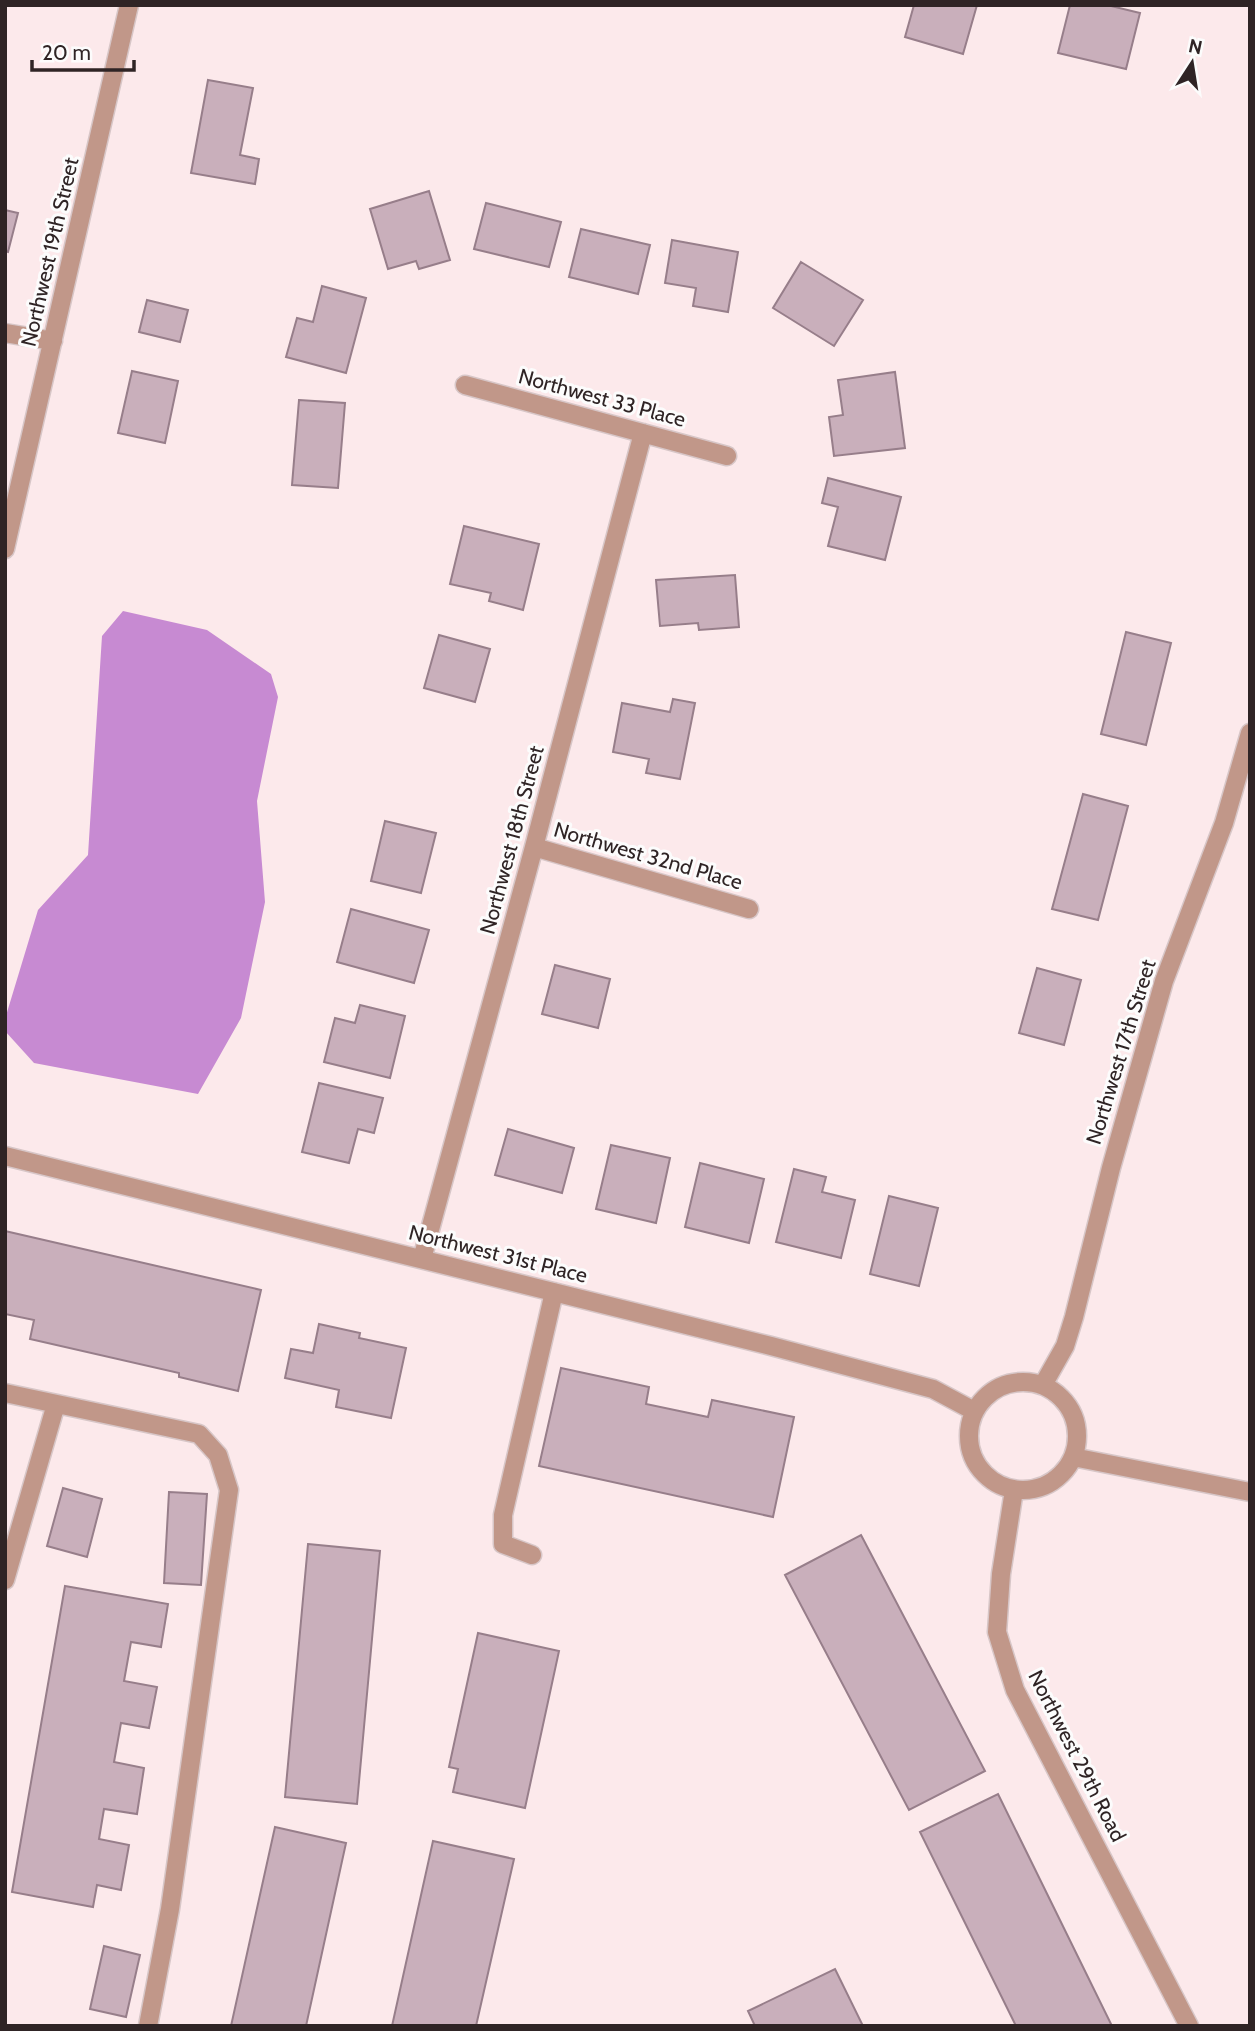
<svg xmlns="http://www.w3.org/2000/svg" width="1255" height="2031" viewBox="0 0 1255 2031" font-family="Cabin,sans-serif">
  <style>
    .water { fill: #c78ad2 }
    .building { fill: #c9afbb; stroke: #977e8a; stroke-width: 2 }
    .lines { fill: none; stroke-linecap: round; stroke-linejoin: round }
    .minor-casing { stroke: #d7c6c7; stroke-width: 21 }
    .minor { stroke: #c19789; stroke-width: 18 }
    .labels { text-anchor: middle; stroke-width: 6; stroke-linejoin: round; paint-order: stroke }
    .street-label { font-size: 21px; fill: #2f2425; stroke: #fcfcfc }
  </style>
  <rect width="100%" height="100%" fill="#fce9eb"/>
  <path class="water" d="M 123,611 L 207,630 L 271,674 L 278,697 L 257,801 L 265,902 L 241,1018 L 198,1094 L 34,1063 L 5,1031 L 5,1019 L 38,910 L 88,855 L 102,636 Z"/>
  <path class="building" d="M 914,5 L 977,5 L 963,54 L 905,37 Z
    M 1070,5 L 1107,5 L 1140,13 L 1126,69 L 1058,53 Z
    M 208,80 L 253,88 L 240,155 L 259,159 L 255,184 L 191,173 Z
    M 429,191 L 450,260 L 419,269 L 416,261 L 388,269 L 370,209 Z
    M 486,203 L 561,222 L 549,267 L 474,249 Z
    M 5,210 L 18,213 L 8,252 L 5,251 Z
    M 581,229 L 650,245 L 638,294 L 569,277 Z
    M 672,240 L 738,252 L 728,312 L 693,306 L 696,288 L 665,283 Z
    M 801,262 L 863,300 L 834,346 L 773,308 Z
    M 322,286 L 366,298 L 346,373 L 286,357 L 297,318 L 313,322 Z
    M 147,300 L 188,310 L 180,342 L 139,332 Z
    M 132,371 L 178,381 L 165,443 L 118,433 Z
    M 895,372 L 905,448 L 834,456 L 829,417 L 843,415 L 838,380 Z
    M 299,400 L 345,403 L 338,488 L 292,485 Z
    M 828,478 L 901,497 L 885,560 L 828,546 L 838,507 L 822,503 Z
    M 464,526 L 539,544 L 523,610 L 489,601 L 491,593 L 450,584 Z
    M 735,575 L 739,627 L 699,630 L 698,623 L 660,626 L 656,580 Z
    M 1126,632 L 1171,643 L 1146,745 L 1101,734 Z
    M 439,635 L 490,649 L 475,702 L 424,688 Z
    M 673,699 L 695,703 L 680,779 L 646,773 L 649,759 L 613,752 L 622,703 L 670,712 Z
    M 1083,794 L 1128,806 L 1098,920 L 1052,909 Z
    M 385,821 L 436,833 L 421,893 L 371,881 Z
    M 351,909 L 429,930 L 414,983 L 337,962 Z
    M 555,965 L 610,979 L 598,1028 L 542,1014 Z
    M 1037,968 L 1081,980 L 1064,1045 L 1019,1033 Z
    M 360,1005 L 405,1016 L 390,1078 L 324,1062 L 335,1018 L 355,1023 Z
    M 319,1083 L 383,1098 L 374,1133 L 358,1129 L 349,1163 L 302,1152 Z
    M 508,1129 L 574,1148 L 562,1193 L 495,1175 Z
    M 611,1145 L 670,1158 L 656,1223 L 596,1209 Z
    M 700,1163 L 764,1179 L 749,1243 L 685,1227 Z
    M 794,1169 L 826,1177 L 822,1192 L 855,1200 L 841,1258 L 776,1242 Z
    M 889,1196 L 938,1208 L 919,1286 L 870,1274 Z
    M 5,1231 L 261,1290 L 238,1391 L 179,1377 L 179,1373 L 30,1339 L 34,1320 L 5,1314 Z
    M 319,1324 L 360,1333 L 359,1338 L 406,1348 L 391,1418 L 336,1407 L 339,1390 L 285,1378 L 291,1349 L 313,1353 Z
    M 561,1368 L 649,1387 L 646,1404 L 708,1417 L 712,1400 L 794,1417 L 773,1517 L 539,1466 Z
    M 63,1488 L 102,1499 L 87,1557 L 47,1546 Z
    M 169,1492 L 207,1494 L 201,1585 L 164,1583 Z
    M 861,1535 L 985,1771 L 909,1810 L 785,1575 Z
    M 308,1544 L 380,1551 L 357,1804 L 285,1797 Z
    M 65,1586 L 168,1604 L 161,1647 L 131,1642 L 124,1681 L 157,1687 L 149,1728 L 121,1723 L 114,1762 L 144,1768 L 137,1814 L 104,1809 L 99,1839 L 129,1845 L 121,1890 L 97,1885 L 93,1907 L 12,1892 Z
    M 478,1633 L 559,1651 L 525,1808 L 453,1792 L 458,1769 L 449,1767 Z
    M 998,1794 L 1112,2026 L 1016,2026 L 920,1832 Z
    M 275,1827 L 346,1843 L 306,2026 L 231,2026 Z
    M 433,1841 L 514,1859 L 476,2026 L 392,2026 Z
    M 104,1946 L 140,1955 L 126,2017 L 90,2009 Z
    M 835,1969 L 863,2026 L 755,2026 L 748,2011 Z"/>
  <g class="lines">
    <g class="minor-casing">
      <path id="minor" d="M 5,333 L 53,341
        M 465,385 L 727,456
        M 5,549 L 129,5
        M 534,847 L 749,909
        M 5,1156 L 771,1346 L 933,1389 L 974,1411
        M 422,1259 L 534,847 L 643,433
        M969 1436a54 54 0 1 1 108 0a54 54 0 1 1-108 0Z
        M 1043,1385 L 1065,1346 L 1074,1317 L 1111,1168 L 1164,981 L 1224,823 L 1250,733
        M 5,1393 L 199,1434 L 218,1455 L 229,1490 L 170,1909 L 148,2026
        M 1073,1457 L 1250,1492
        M 1014,1490 L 1001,1574 L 997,1632 L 1015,1690 L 1189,2026
        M 532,1555 L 503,1544 L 503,1515 L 554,1292
        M 5,1580 L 56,1404"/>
    </g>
    <use href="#minor" class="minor"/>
  </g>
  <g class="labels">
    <g class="street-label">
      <text transform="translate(50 252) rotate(-77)" y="7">Northwest 19th Street</text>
      <text transform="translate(602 398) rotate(15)" y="7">Northwest 33 Place</text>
      <text transform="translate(512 840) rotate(-75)" y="7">Northwest 18th Street</text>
      <text transform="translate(648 856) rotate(16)" y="7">Northwest 32nd Place</text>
      <text transform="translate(1121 1052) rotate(-73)" y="7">Northwest 17th Street</text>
      <text transform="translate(498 1254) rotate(14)" y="7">Northwest 31st Place</text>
      <text transform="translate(1077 1756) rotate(63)" y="7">Northwest 29th Road</text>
    </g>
  </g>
  <rect width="1255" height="2031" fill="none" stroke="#2f2425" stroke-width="14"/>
  <g transform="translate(1192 63) rotate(12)" stroke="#fcfcfc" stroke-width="5" paint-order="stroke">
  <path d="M0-5L12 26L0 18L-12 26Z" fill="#2f2425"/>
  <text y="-10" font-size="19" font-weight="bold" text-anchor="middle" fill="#2f2425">N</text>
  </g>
  <path d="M32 60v10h102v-10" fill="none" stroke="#2f2425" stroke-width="3.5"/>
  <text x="42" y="60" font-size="21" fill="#2f2425" stroke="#fcfcfc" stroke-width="5" paint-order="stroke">20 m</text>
</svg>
